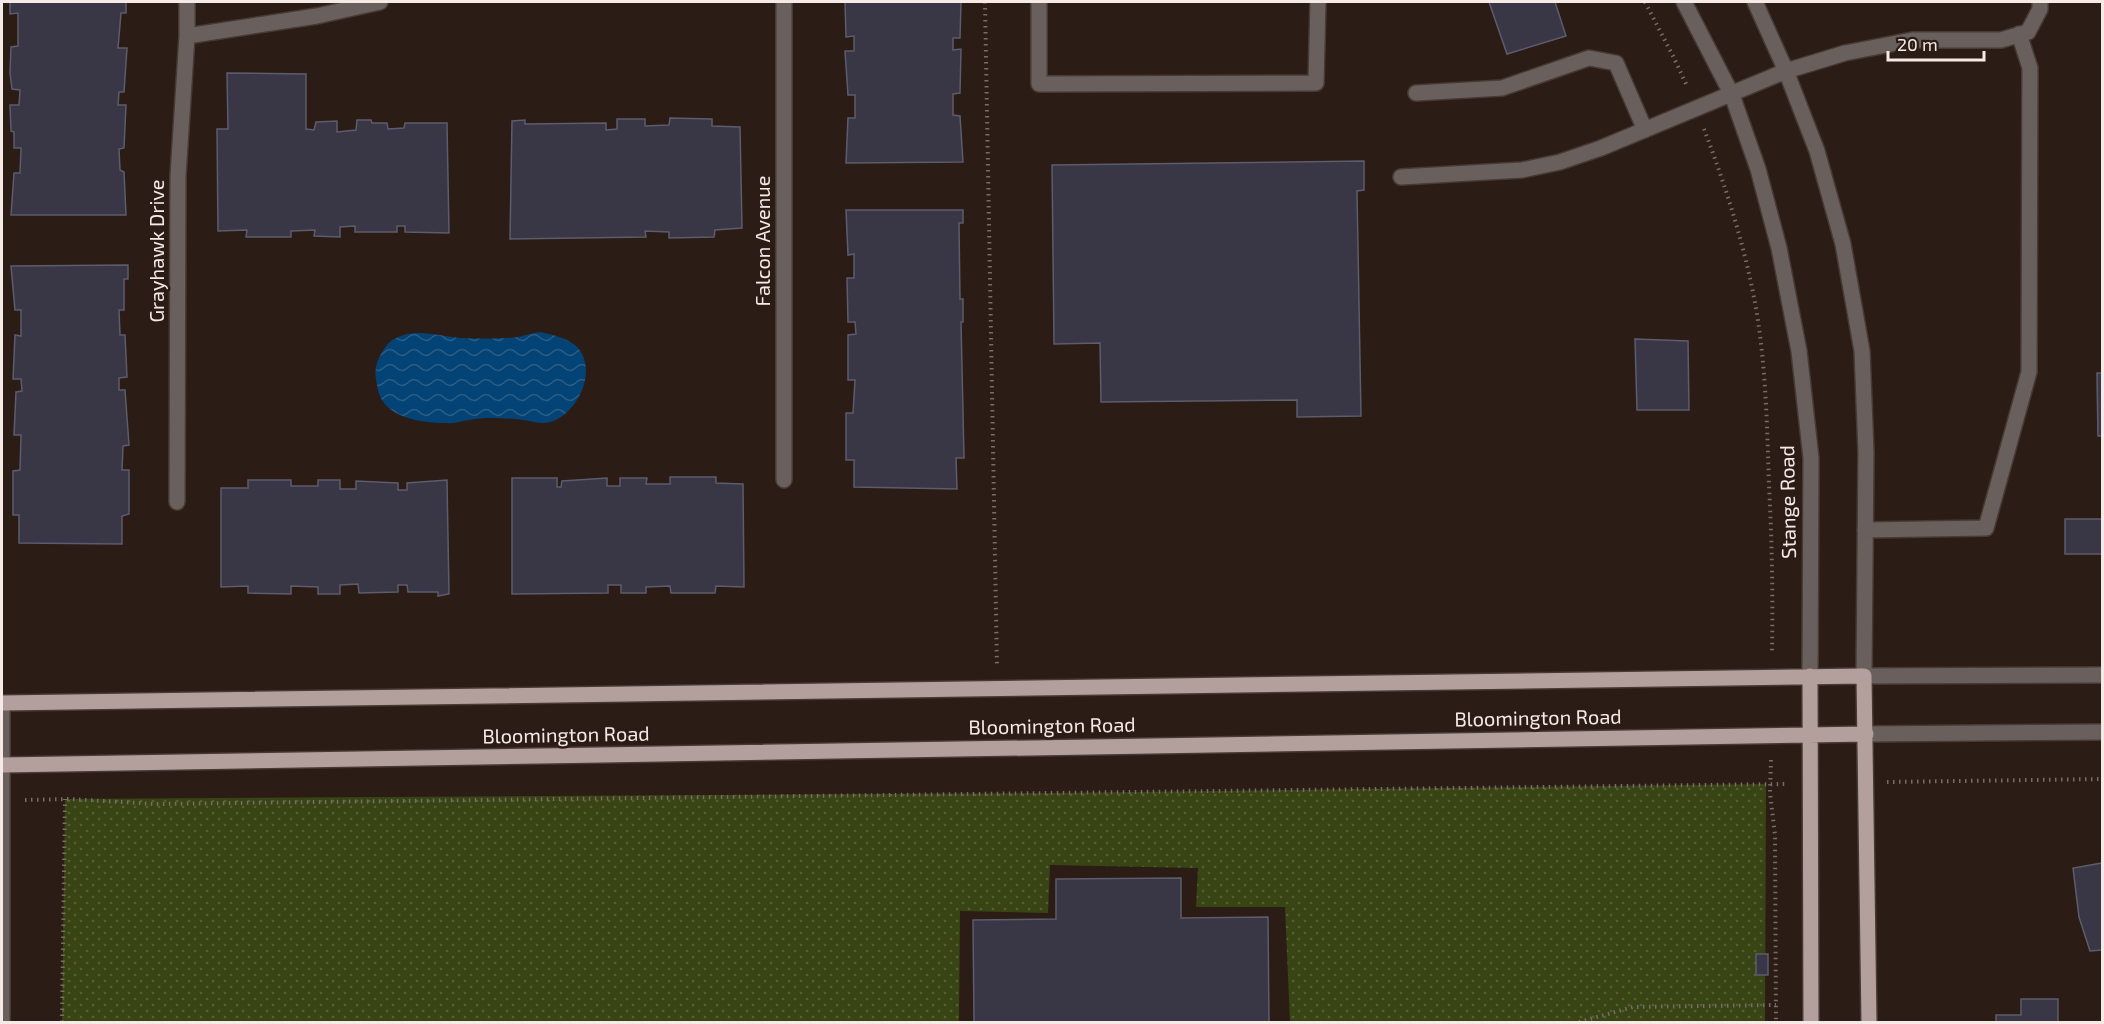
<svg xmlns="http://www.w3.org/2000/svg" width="2104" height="1024" viewBox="0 0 2104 1024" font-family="'Exo 2',sans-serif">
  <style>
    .grass { fill: url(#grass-dots) }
    .water { fill: url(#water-waves) }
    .building { fill: #393746; stroke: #5d5c6c; stroke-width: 1.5 }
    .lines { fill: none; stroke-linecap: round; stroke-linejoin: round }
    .minor-casing { stroke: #473933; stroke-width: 18 }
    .major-casing { stroke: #473933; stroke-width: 18 }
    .path { stroke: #7a6c67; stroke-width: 4; stroke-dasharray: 1.5 4.5; stroke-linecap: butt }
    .minor { stroke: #69605e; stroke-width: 15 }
    .major { stroke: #b3a09d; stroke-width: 15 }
    .labels { text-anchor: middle; stroke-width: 5; stroke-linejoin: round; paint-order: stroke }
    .street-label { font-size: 20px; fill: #f5eae6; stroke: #2b1c16 }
  </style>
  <defs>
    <pattern id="grass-dots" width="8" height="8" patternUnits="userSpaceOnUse" patternTransform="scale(1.5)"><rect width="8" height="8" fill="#384413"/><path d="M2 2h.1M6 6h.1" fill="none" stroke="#555f35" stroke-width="1.8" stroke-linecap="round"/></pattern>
    <pattern id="water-waves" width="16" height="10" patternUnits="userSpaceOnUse" patternTransform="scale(1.5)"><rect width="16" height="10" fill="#044375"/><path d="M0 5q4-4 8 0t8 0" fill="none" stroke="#295e89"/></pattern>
  </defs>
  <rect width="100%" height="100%" fill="#2b1c16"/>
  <path class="grass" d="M 1766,784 L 1765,1022 L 1290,1022 L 1285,907 L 1196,907 L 1198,868 L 1050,865 L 1048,913 L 960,911 L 959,1022 L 62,1022 L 65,799 L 1051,793 Z"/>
  <path class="water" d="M 540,332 C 553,335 569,338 578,348 C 598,371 577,415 550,422 C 541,425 533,421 523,420 C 506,418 486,417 469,420 C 461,421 454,424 446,423 C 421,423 384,418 378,390 C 376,380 374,373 377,363 C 381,353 386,343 396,338 C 416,327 442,337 463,338 C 478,339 505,339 518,337 C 526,335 533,333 540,332 Z"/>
  <path class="building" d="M 10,2 L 126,2 L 126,13 L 121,13 L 118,48 L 127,48 L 124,92 L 119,92 L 118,105 L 126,105 L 124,148 L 119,149 L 120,170 L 124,172 L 126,215 L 11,215 L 14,173 L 20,173 L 21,148 L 14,148 L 14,132 L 11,131 L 10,105 L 19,105 L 20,90 L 12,89 L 10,73 L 11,47 L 18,46 L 18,13 L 10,14 Z
    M 845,2 L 961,2 L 960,38 L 953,38 L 953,50 L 961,49 L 960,93 L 953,94 L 953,115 L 960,116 L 963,162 L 846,163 L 848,118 L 855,118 L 855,95 L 848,95 L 845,51 L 854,51 L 854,36 L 846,37 Z
    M 1489,2 L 1555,2 L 1566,36 L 1507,54 Z
    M 227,73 L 306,74 L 306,129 L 314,130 L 316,122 L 337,121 L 337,132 L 356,130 L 357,120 L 371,120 L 372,123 L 387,123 L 388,129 L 404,128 L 405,123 L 447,123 L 449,233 L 405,232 L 405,226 L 397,226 L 397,232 L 355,232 L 355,226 L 340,227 L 340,237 L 314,236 L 315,230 L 291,231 L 291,237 L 246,237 L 247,230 L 218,231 L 217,129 L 228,129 Z
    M 670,118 L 712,119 L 712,126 L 740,127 L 742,228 L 715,230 L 714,237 L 669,238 L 669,232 L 645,231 L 646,237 L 510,239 L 512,121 L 525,120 L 525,124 L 606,123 L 606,130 L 617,129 L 617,119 L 645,119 L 645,126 L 669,125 Z
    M 1364,161 L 1364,190 L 1357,191 L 1361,416 L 1297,417 L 1297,400 L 1101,402 L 1100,343 L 1054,344 L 1052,165 Z
    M 846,210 L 963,210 L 963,223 L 959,223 L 960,299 L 963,299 L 963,322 L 961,322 L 964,458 L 956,458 L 957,489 L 854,487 L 854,460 L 846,460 L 846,413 L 853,413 L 855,380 L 848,380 L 848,335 L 856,334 L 855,322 L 848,322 L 847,278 L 854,278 L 854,254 L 848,255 Z
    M 128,265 L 128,279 L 124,279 L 124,310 L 119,310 L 120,335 L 125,335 L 127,377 L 119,378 L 119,390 L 125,390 L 129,445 L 123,446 L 122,470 L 129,470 L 129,514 L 122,516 L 122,544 L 19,543 L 19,515 L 13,515 L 13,471 L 20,470 L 21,435 L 14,435 L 16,392 L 22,391 L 21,379 L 13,379 L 15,335 L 21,336 L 21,310 L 15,310 L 11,266 Z
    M 1635,339 L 1688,341 L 1689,410 L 1637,410 Z
    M 2097,373 L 2102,373 L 2102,436 L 2098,436 Z
    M 670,477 L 716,477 L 716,483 L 743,484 L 744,587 L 716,586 L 715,593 L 671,593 L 670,586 L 646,587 L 646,593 L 621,593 L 621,585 L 608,585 L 608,593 L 512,594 L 512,478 L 557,478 L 557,487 L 561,487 L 562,481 L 607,478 L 607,486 L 620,486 L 620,478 L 647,478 L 646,484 L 670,484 Z
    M 248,480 L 291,480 L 291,486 L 318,486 L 318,480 L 340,480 L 340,489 L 356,489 L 356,481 L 398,483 L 398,490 L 407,490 L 407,483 L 447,480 L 449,594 L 438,596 L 438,592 L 408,592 L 407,585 L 398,585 L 398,592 L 359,593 L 358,584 L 340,585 L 340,594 L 318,594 L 318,587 L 291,586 L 291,594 L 248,593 L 248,586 L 221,587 L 221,488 L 248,488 Z
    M 2065,519 L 2102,519 L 2102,554 L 2065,554 Z
    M 2102,863 L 2102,950 L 2090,951 L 2079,917 L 2073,868 Z
    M 1181,878 L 1181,918 L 1268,917 L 1269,1022 L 974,1022 L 973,920 L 1056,919 L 1056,879 Z
    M 1756,954 L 1768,954 L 1768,975 L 1756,975 Z
    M 2021,999 L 2058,999 L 2058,1022 L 1996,1022 L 1996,1015 L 2021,1015 Z"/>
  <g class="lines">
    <g class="minor-casing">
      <path id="minor" d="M 1039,2 L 1039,84 L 1316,83 L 1318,2
        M 1684,2 L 1732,95 L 1758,169 L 1779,248 L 1799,351 L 1811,458 L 1810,676
        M 1755,2 L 1786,71 L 1817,151 L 1843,244 L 1862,351 L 1866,452 L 1864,676 L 2102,675
        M 187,36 L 317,16 L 380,2
        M 1416,93 L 1502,88 L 1589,58 L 1616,63 L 1645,130
        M 1401,177 L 1522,170 L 1560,162 L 1601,148 L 1786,71 L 1845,53 L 1912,40 L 2001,40 L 2028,32 L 2040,9 L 2040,2
        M 784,480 L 784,2
        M 177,502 L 178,176 L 187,36 L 187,2
        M 1865,530 L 1986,528 L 2029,372 L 2030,68 L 2019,34
        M 1866,734 L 2102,732
        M 2,1022 L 2,703"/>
    </g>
    <g class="major-casing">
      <path id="major" d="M 1810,676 L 1811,1022
        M 2,703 L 1864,676 L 1869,1022
        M 2,765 L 1866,734"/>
    </g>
    <path class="path" d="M 985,2 L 997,667
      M 1645,2 L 1673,56 L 1687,86
      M 1704,129 C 1726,187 1745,247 1756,308 C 1766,367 1767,425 1769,485 C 1772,541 1773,597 1772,653
      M 1771,760 L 1770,793 L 1775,835 L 1776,1022
      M 1887,782 L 2102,779
      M 25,800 L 69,799 L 155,804 L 1787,784
      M 62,1022 L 65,799
      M 1579,1022 L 1633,1007 L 1776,1005"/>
    <use href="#minor" class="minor"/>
    <use href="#major" class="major"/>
  </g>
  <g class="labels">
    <g class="street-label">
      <text transform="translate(763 241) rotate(-90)" y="7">Falcon Avenue</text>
      <text transform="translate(157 251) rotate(-90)" y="7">Grayhawk Drive</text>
      <text transform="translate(1788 502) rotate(-91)" y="7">Stange Road</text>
      <text transform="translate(1538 718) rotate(-1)" y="7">Bloomington Road</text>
      <text transform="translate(1052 726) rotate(-1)" y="7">Bloomington Road</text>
      <text transform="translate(566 735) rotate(-1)" y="7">Bloomington Road</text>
    </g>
  </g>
  <rect width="2104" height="1024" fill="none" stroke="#f5eae6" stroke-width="6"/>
  <path d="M1888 51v9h96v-9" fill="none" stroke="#f5eae6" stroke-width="3"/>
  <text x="1897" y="51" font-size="18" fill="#f5eae6" stroke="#2b1c16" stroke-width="4.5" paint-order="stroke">20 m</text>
</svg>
